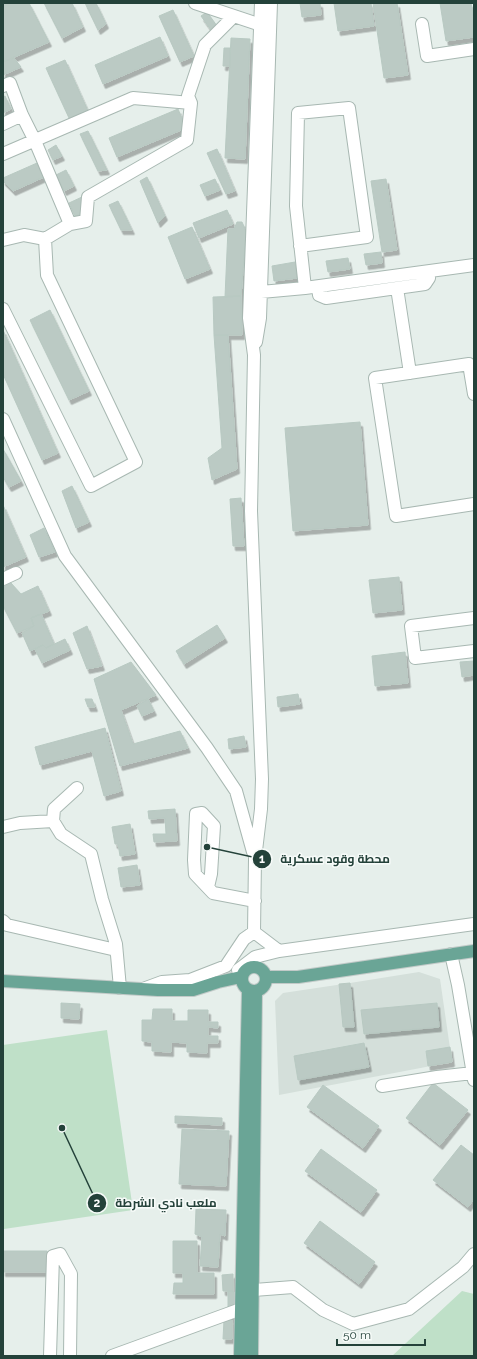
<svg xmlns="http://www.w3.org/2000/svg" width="477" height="1359" viewBox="0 0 477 1359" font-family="Raleway,Cairo,sans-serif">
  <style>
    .built { fill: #d4dfda }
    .green { fill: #bfe0c8 }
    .building { fill: #bbcac4; stroke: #b8c9c2; filter: url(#shadow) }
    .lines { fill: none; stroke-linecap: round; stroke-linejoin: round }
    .minor-casing { stroke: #a8b8b2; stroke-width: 14 }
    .major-casing { stroke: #c2cac8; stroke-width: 14 }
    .minor { stroke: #fff; stroke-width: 12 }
    .major { stroke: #6aa596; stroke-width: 12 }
    .leader { fill: none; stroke: #24423a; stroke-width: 1.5 }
    .callout-dot { fill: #24423a; stroke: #f7fbf9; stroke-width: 1.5 }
    .mark-label { font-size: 12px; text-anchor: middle; font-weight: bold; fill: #fff }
    .callout-label { font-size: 12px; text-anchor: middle; font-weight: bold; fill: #24423a; stroke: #f7fbf9; stroke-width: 3; stroke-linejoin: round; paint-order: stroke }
  </style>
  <defs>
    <filter id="shadow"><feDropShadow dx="2.5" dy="4.5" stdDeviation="0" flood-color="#0004"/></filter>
  </defs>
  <rect width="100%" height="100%" fill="#e6efeb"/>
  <path class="built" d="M 419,972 L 440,979 L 452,1062 L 279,1095 L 275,1001 L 283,993 L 350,983 Z"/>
  <path class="green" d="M 107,1030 L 133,1210 L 4,1229 L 3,1221 L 3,1045 Z
    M 462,1291 L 474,1294 L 474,1356 L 392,1356 Z"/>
  <path class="building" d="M 3,3 L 29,3 L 49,42 L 3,62 Z
    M 44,3 L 72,3 L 83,27 L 62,38 Z
    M 85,3 L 96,3 L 106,24 L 98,30 Z
    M 300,3 L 320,3 L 321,15 L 302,17 Z
    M 334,3 L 371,3 L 374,26 L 338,31 Z
    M 373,3 L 397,3 L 408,75 L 384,78 Z
    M 440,3 L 471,3 L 474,19 L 474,37 L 446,41 Z
    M 173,10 L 194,56 L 180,62 L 159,16 Z
    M 207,12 L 217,26 L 211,30 L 201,16 Z
    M 160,37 L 168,56 L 103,84 L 95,65 Z
    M 231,38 L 250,39 L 245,159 L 225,158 Z
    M 224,48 L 230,48 L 230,66 L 223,66 Z
    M 14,58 L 21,67 L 3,75 L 3,62 Z
    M 65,60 L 88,111 L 70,120 L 46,68 Z
    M 5,96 L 11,109 L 3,113 L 3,97 Z
    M 178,109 L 186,128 L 117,157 L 109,138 Z
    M 88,131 L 107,170 L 98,171 L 80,134 Z
    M 56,145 L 62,156 L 53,160 L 48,150 Z
    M 217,149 L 235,191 L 226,194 L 207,153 Z
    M 37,163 L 44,177 L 13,191 L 3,181 L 3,178 Z
    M 66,170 L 74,186 L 64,191 L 56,175 Z
    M 147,177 L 165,216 L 158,223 L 140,181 Z
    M 215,179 L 220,190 L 205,196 L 200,185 Z
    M 386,179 L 397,250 L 382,252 L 371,181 Z
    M 82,197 L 87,213 L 75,216 L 69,203 Z
    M 118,201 L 132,230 L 121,230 L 109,205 Z
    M 227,210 L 233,224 L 199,238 L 193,223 Z
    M 237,222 L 242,222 L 246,231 L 241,296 L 225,297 L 228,229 L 234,229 Z
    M 192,227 L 210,269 L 185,279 L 168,237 Z
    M 381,252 L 382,263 L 366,265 L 364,254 Z
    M 348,258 L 350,269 L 328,272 L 326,261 Z
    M 295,262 L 297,278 L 274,281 L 272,266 Z
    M 241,296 L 242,335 L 214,335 L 213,297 Z
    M 50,310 L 89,391 L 69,400 L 30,320 Z
    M 3,330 L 58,453 L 42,460 L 3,374 Z
    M 214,335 L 228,335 L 237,469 L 212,480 L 208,458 L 222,448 Z
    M 360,422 L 368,525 L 293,531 L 285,428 Z
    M 3,449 L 21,481 L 9,487 L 3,477 Z
    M 72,486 L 89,522 L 76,528 L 62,491 Z
    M 241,498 L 244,546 L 233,546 L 230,499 Z
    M 3,505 L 26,557 L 3,567 Z
    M 44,528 L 55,552 L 39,557 L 30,535 Z
    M 399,577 L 402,610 L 373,613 L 369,580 Z
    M 11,583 L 21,594 L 38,586 L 49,611 L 31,618 L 34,626 L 17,633 L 3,606 L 3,587 Z
    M 41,614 L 54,644 L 46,648 L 43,645 L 30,651 L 22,633 L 34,626 L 31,618 Z
    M 217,625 L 225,638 L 184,664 L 176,651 Z
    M 87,626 L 102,666 L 87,669 L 73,633 Z
    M 65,639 L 70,650 L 42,663 L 35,649 L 43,645 L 46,648 Z
    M 405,652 L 408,683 L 375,686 L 372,656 Z
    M 474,661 L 474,675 L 462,677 L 460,662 Z
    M 131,662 L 156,695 L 121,710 L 133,744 L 180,731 L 188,748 L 120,766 L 94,679 Z
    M 298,694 L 300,704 L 278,707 L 277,697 Z
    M 85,699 L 92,699 L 95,707 L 88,707 Z
    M 148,699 L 154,711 L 142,716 L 137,706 Z
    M 105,728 L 121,791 L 104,796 L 92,751 L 40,765 L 35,747 Z
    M 244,736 L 246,747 L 229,749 L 228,739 Z
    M 175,809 L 177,841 L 154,842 L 153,834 L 166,834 L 165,818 L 149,819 L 148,811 Z
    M 130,824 L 135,854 L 120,856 L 118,844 L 115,844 L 112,827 Z
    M 137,865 L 140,885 L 121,887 L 118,868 Z
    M 350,983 L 354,1027 L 343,1027 L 339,984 Z
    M 61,1003 L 80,1004 L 79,1019 L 61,1018 Z
    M 437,1003 L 439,1027 L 364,1034 L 361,1010 Z
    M 153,1009 L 172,1009 L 172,1021 L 188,1021 L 188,1010 L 208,1010 L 208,1022 L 218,1022 L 218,1028 L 208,1027 L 208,1036 L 218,1036 L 218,1043 L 207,1043 L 207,1053 L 187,1052 L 187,1043 L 171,1042 L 171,1052 L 152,1051 L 152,1042 L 142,1041 L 142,1020 L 152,1020 Z
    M 364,1043 L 369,1067 L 298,1080 L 294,1056 Z
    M 450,1047 L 452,1062 L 428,1066 L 426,1051 Z
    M 433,1083 L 468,1110 L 440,1145 L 406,1118 Z
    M 323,1085 L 379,1126 L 363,1148 L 307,1107 Z
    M 175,1116 L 222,1118 L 222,1125 L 175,1123 Z
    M 182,1129 L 229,1131 L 226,1186 L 179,1184 Z
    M 461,1145 L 474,1155 L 474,1199 L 468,1207 L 433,1180 Z
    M 321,1149 L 377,1190 L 361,1212 L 305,1171 Z
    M 196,1209 L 226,1210 L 225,1236 L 220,1234 L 218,1267 L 200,1266 L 202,1237 L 195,1234 Z
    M 320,1221 L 375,1262 L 359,1284 L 304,1243 Z
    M 173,1241 L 197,1241 L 197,1273 L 214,1273 L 214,1294 L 173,1294 L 174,1283 L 183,1283 L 183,1273 L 173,1273 Z
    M 3,1251 L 47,1251 L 47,1272 L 3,1272 Z
    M 233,1274 L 233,1291 L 223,1291 L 222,1275 Z
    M 228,1291 L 233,1291 L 235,1294 L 234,1318 L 228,1320 Z
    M 224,1320 L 232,1320 L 232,1339 L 223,1339 Z"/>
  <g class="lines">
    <g class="minor-casing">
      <path id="minor" d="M 195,3 L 267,27
        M 422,24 L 427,56 L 474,49
        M 3,86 L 10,83 L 22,115 L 35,141 L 70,224
        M 3,124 L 22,115
        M 3,154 L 133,98 L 191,103
        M 3,240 L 24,235 L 45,239 L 70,224 L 86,221 L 88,197 L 187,140 L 191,103 L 188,96 L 205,45 L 233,17
        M 300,246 L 367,237 L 349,108 L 298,113 L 296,206 L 305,288
        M 318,287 L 319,295 L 326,298 L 425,284 L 429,278 L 427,272
        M 397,288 L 410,373
        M 261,292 L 305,288 L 474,265
        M 3,309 L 91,486 L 136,462 L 47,275 L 45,239
        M 256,342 L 260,318 L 271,3
        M 474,394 L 469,364 L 375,378 L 396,516 L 474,504
        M 3,419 L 65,556 L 207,748 L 236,791 L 253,852
        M 3,579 L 16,573
        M 474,618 L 411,626 L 415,658 L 474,651
        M 53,821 L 54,809 L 77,788
        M 3,827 L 20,823 L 53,821 L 61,834 L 91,854 L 102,899 L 116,944 L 120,988
        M 208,887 L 211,874 L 214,826 L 202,813 L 196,814 L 194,860 L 195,874 L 213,893 L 255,901
        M 3,921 L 7,925 L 116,950
        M 254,932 L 255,859 L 261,809 L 262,779 L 251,511 L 254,355 L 249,318 L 261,3
        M 254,932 L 279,951
        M 451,954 L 458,985 L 474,1080
        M 238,970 L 255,957 L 279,951 L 474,924
        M 143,989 L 162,982 L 190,980 L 226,966 L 244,939 L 254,932
        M 382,1086 L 437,1077 L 473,1073
        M 253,1290 L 293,1287 L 323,1310 L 353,1324 L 409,1309 L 463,1267 L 474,1254
        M 50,1356 L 53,1256 L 60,1254 L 71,1274 L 70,1356
        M 112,1356 L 241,1309"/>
    </g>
    <g class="major-casing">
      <path id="major" d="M242 979a12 12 0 1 1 24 0a12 12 0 1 1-24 0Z
        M 266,977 L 298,977 L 474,951
        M 3,981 L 158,990 L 193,990 L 218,982 L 241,977
        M 240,1356 L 248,990
        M 252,1356 L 256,991"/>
    </g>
    <use href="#minor" class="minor"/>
    <use href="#major" class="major"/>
  </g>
  <path class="leader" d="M207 847L262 859M62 1128L97 1203"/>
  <g class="callout-dot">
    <circle cx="207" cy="847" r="4"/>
    <circle cx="62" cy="1128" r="4"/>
    <circle cx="262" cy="859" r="10"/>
    <circle cx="97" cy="1203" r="10"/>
  </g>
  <g class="mark-label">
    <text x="262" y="863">1</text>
    <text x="97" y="1207">2</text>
  </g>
  <g class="callout-label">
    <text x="335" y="863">محطة وقود عسكرية</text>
    <text x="166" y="1207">ملعب نادي الشرطة</text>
  </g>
  <rect width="477" height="1359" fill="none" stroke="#24423a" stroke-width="8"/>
  <path d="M337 1339v6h88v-6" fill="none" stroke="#24423a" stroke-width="2"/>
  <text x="343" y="1339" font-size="12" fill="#24423a" stroke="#f7fbf9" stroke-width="3" paint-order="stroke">50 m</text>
</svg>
